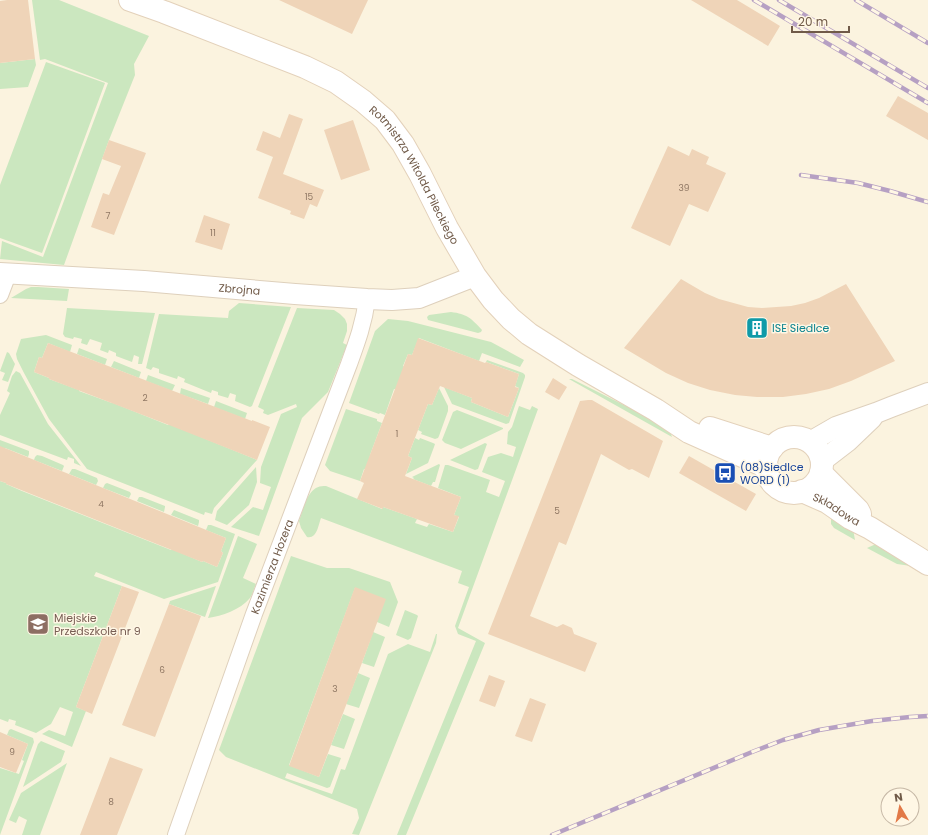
<svg xmlns="http://www.w3.org/2000/svg" width="928" height="835" viewBox="0 0 928 835" font-family="Poppins,sans-serif">
  <style>
    .green { fill: #cbe7bf }
    .building { fill: #efd4b8 }
    .lines { fill: none; stroke-linecap: round; stroke-linejoin: round }
    .minor-casing { stroke: #ded0bc; stroke-width: 18 }
    .tertiary-casing { stroke: #ded0bc; stroke-width: 22 }
    .secondary-casing { stroke: #e3d1ba; stroke-width: 24 }
    .minor { stroke: #fff; stroke-width: 16 }
    .tertiary { stroke: #fff; stroke-width: 20 }
    .secondary { stroke: #fff; stroke-width: 22 }
    .rail-casing { stroke: #b6a0c3; stroke-width: 4.5 }
    .rail { stroke: #fff7e5; stroke-width: 3; stroke-dasharray: 9; stroke-linecap: butt }
    .labels { text-anchor: middle; stroke-width: 3; stroke-linejoin: round; paint-order: stroke }
    .number-label { font-size: 9px; fill: #907864 }
    .street-label { font-size: 11px; fill: #705a48; stroke: #fff7e5 }
    .culture-label { font-size: 11px; fill: #0d838f; stroke: #fff7e5; text-anchor: start }
    .transit-label { font-size: 11px; fill: #164399; stroke: #fff7e5; text-anchor: start }
    .education-label { font-size: 11px; fill: #785e54; stroke: #fff7e5; text-anchor: start }
  </style>
  <rect width="100%" height="100%" fill="#fbf3df"/>
  <path class="green" d="M 32,0 L 59,0 L 149,36 L 134,64 L 135,75 L 109,140 L 64,265 L 0,259 L 2,241 L 43,257 L 108,83 L 45,59 L 40,60 Z
    M 35,59 L 36,65 L 28,87 L 0,89 L 0,63 Z
    M 46,62 L 105,83 L 42,253 L 0,238 L 0,185 Z
    M 31,287 L 38,287 L 69,289 L 67,301 L 11,298 L 26,289 Z
    M 239,303 L 291,307 L 252,406 L 250,407 L 235,401 L 236,395 L 230,393 L 228,398 L 218,395 L 218,392 L 212,390 L 211,393 L 184,382 L 185,379 L 178,376 L 177,379 L 159,373 L 159,369 L 153,367 L 151,370 L 146,368 L 159,314 L 228,318 L 229,311 Z
    M 67,308 L 155,313 L 142,364 L 138,364 L 139,357 L 134,355 L 132,362 L 116,356 L 116,353 L 109,350 L 108,353 L 100,350 L 102,343 L 90,339 L 87,345 L 81,343 L 82,339 L 74,337 L 73,339 L 65,337 L 63,334 Z
    M 297,308 L 334,310 L 340,314 L 345,319 L 347,324 L 347,331 L 343,343 L 347,345 L 328,392 L 302,418 L 259,536 L 231,527 L 253,507 L 263,510 L 271,487 L 260,483 L 261,467 L 281,414 L 297,407 L 296,404 L 268,415 L 263,413 L 264,410 L 258,407 Z
    M 451,312 C 467,314 471,318 482,330 L 481,332 L 478,333 L 428,320 L 427,317 L 429,315 Z
    M 388,319 L 408,321 L 491,342 L 524,360 L 520,367 L 482,353 L 479,361 L 419,338 L 412,355 L 408,354 L 403,366 L 407,368 L 399,390 L 394,389 L 385,415 L 380,413 L 379,414 L 349,403 L 375,331 Z
    M 46,335 L 72,345 L 70,352 L 48,343 L 42,358 L 39,357 L 34,372 L 49,378 L 49,379 L 79,390 L 79,391 L 112,403 L 113,403 L 168,425 L 169,424 L 257,460 L 214,508 L 212,514 L 205,512 L 204,515 L 87,469 L 49,419 L 24,373 L 17,359 L 16,354 L 21,339 Z
    M 79,348 L 107,359 L 105,365 L 77,354 Z
    M 7,352 L 9,353 L 15,364 L 8,382 L 2,380 L 5,373 L 0,371 Z
    M 487,360 L 523,373 L 525,375 L 525,377 L 509,423 L 506,424 L 452,404 L 444,387 L 472,398 L 471,402 L 508,417 L 519,388 L 515,386 L 519,374 L 486,362 Z
    M 114,361 L 141,372 L 139,378 L 111,367 Z
    M 16,371 L 20,373 L 48,424 L 81,466 L 74,463 L 74,459 L 68,457 L 67,460 L 0,435 L 0,415 L 10,393 L 7,391 L 12,376 Z
    M 148,375 L 175,385 L 172,391 L 146,381 Z
    M 569,379 L 572,379 L 632,409 L 669,429 L 672,437 Z
    M 181,388 L 210,398 L 208,404 L 180,394 Z
    M 439,388 L 448,406 L 448,411 L 439,436 L 438,438 L 435,439 L 421,434 L 422,432 L 418,430 L 428,404 L 432,405 Z
    M 216,401 L 247,413 L 245,419 L 214,407 Z
    M 519,406 L 530,410 L 532,406 L 538,409 L 458,628 L 485,643 L 406,835 L 397,835 L 476,641 L 458,634 L 455,626 L 469,587 L 458,583 L 462,571 L 321,518 C 318,526 317,539 307,537 L 301,528 L 299,521 C 304,507 308,484 326,486 L 382,509 L 383,507 L 417,519 L 415,523 L 427,527 L 429,524 L 453,532 L 459,517 L 454,515 L 461,497 L 438,488 L 445,465 L 448,465 L 490,480 L 486,492 L 499,497 L 505,481 L 482,472 L 488,457 L 501,453 L 513,457 L 516,447 L 507,444 L 508,432 L 512,427 Z
    M 346,409 L 377,419 L 377,421 L 382,423 L 370,455 L 369,470 L 364,469 L 360,481 L 330,471 L 325,465 Z
    M 457,410 L 503,428 L 503,429 L 463,448 L 461,449 L 445,443 L 442,440 L 453,412 Z
    M 415,438 L 419,440 L 420,438 L 433,443 L 435,444 L 434,447 L 428,463 L 406,474 L 412,458 L 408,456 Z
    M 0,440 L 29,451 L 29,454 L 28,457 L 5,448 L 0,461 Z
    M 485,443 L 487,444 L 478,469 L 475,470 L 450,460 Z
    M 37,455 L 42,456 L 63,465 L 64,466 L 62,471 L 34,460 L 35,457 Z
    M 439,464 L 440,465 L 435,482 L 433,482 L 431,486 L 413,479 L 414,478 L 412,477 Z
    M 256,467 L 257,482 L 249,505 L 227,525 L 215,520 L 217,511 Z
    M 72,469 L 75,469 L 97,478 L 98,481 L 96,485 L 69,474 Z
    M 0,481 L 6,483 L 6,484 L 22,491 L 171,550 L 172,549 L 202,562 L 203,561 L 217,567 L 223,553 L 221,551 L 226,538 L 206,530 L 208,525 L 211,525 L 235,534 L 218,582 L 164,599 L 96,572 L 94,576 L 122,586 L 76,707 L 86,711 L 72,747 L 42,734 L 49,730 L 65,736 L 73,712 L 60,707 L 51,724 L 36,733 L 15,725 L 16,721 L 9,719 L 8,722 L 0,719 Z
    M 107,483 L 130,492 L 131,494 L 129,498 L 103,488 L 105,484 Z
    M 139,497 L 142,497 L 165,506 L 165,507 L 164,512 L 137,501 Z
    M 174,510 L 199,520 L 199,522 L 198,526 L 171,515 Z
    M 831,517 L 853,529 L 855,540 L 834,528 L 831,524 Z
    M 238,536 L 257,544 L 243,578 L 256,584 C 254,588 253,594 250,598 C 240,610 222,616 208,618 Z
    M 876,544 L 911,566 L 897,564 L 867,548 Z
    M 291,556 L 327,568 L 349,568 L 390,582 L 398,602 L 389,627 L 377,622 L 355,588 L 289,765 L 319,777 L 328,754 L 341,758 L 330,787 L 327,788 L 287,773 L 285,778 L 332,794 L 341,769 L 345,770 L 388,654 L 408,644 L 430,652 L 436,634 L 437,634 L 436,643 L 359,835 L 352,834 L 359,818 L 357,809 L 226,757 L 219,750 Z
    M 216,586 L 205,617 L 169,604 L 170,601 Z
    M 405,610 L 417,615 L 418,616 L 411,638 L 408,640 L 396,635 Z
    M 373,632 L 385,637 L 374,667 L 362,663 Z
    M 358,673 L 370,678 L 359,708 L 346,704 Z
    M 343,714 L 355,719 L 344,749 L 331,745 Z
    M 11,729 L 33,738 L 34,742 L 0,835 L 0,768 L 19,774 L 24,761 L 22,760 L 28,744 L 7,735 L 9,730 Z
    M 41,741 L 65,751 L 61,762 L 23,787 L 38,744 Z
    M 67,763 L 40,835 L 22,835 L 27,820 L 19,816 L 16,823 L 9,820 L 21,793 Z"/>
  <path class="building" d="M 7,0 L 28,0 L 35,59 L 0,63 L 0,1 Z
    M 279,0 L 368,0 L 352,34 Z
    M 691,0 L 737,0 L 780,26 L 768,46 Z
    M 898,96 L 928,113 L 928,140 L 886,116 Z
    M 289,114 L 303,119 L 283,174 L 324,190 L 317,207 L 310,204 L 304,219 L 290,214 L 291,211 L 258,198 L 273,157 L 256,150 L 263,131 L 280,138 Z
    M 353,120 L 370,170 L 341,180 L 324,130 Z
    M 109,140 L 146,153 L 114,235 L 91,227 L 103,193 L 109,195 L 121,166 L 102,159 Z
    M 668,146 L 689,156 L 692,149 L 709,157 L 706,164 L 726,173 L 708,212 L 689,204 L 670,246 L 631,228 Z
    M 204,215 L 230,224 L 222,250 L 195,242 Z
    M 681,279 L 705,293 L 719,299 L 748,307 L 762,308 L 791,306 L 805,303 L 819,298 L 846,284 L 895,361 L 851,381 L 829,389 L 806,394 L 783,397 L 757,397 L 735,395 L 710,390 L 688,383 L 666,373 L 624,348 Z
    M 418,338 L 485,363 L 486,362 L 519,374 L 515,387 L 519,388 L 508,417 L 471,402 L 472,398 L 440,386 L 432,405 L 428,404 L 408,456 L 412,458 L 405,476 L 461,497 L 454,515 L 459,516 L 453,532 L 383,507 L 383,509 L 357,499 L 364,483 L 360,481 L 395,389 L 408,354 L 412,355 Z
    M 48,343 L 252,421 L 252,420 L 270,427 L 257,460 L 169,425 L 49,379 L 49,378 L 34,372 L 39,357 L 42,358 Z
    M 553,378 L 567,387 L 559,400 L 545,392 Z
    M 588,400 L 592,400 L 663,441 L 649,478 L 632,469 L 629,470 L 601,454 L 566,545 L 559,542 L 530,616 L 557,627 L 563,624 L 572,628 L 574,634 L 597,643 L 585,672 L 488,634 L 580,401 Z
    M 0,446 L 226,538 L 221,551 L 223,553 L 217,567 L 203,561 L 202,562 L 6,484 L 6,483 L 0,481 Z
    M 689,456 L 756,494 L 746,511 L 679,473 Z
    M 122,586 L 139,592 L 92,714 L 76,707 Z
    M 355,587 L 386,599 L 319,777 L 289,766 Z
    M 169,604 L 201,616 L 155,737 L 122,725 Z
    M 489,675 L 505,681 L 495,707 L 479,701 Z
    M 530,698 L 546,704 L 532,742 L 515,736 Z
    M 0,732 L 28,744 L 16,773 L 0,767 Z
    M 110,757 L 143,769 L 117,835 L 80,835 Z"/>
  <g class="lines">
    <g class="minor-casing">
      <g id="minor">
        <path d="M 0,295 L 8,274"/>
        <path id="s1" d="M 176,835 L 254,614 L 349,364 C 357,342 364,323 367,299"/>
      </g>
    </g>
    <g class="tertiary-casing">
      <g id="tertiary">
        <path id="s2" d="M 0,273 L 144,281 L 295,294 L 367,299 L 392,300 L 419,298 L 475,276"/>
        <path d="M 810,442 L 836,427 L 876,413 L 891,407 L 928,393"/>
        <path d="M 822,461 L 848,441 L 872,418"/>
      </g>
    </g>
    <g class="secondary-casing">
      <g id="secondary">
        <path id="s3" d="M 130,0 L 164,12 L 305,67 L 336,82 L 363,101 L 385,120 L 403,144 L 420,174 L 447,228 L 475,276 L 493,300 L 511,319 L 529,334 L 578,365 L 656,410 L 689,432 L 767,467"/>
        <path d="M 710,428 L 772,448"/>
        <circle cx="794" cy="465" r="28"/>
        <path d="M 821,473 L 858,510 L 860,514"/>
        <path id="s4" d="M 802,491 L 827,502 L 850,518 L 870,528 L 928,564"/>
      </g>
    </g>
    <use href="#minor" class="minor"/>
    <use href="#tertiary" class="tertiary"/>
    <use href="#secondary" class="secondary"/>
    <g class="rail-casing">
      <path id="rail" d="M 754,0 L 928,103
        M 779,0 L 928,88
        M 856,0 L 928,43
        M 801,175 L 858,183 L 890,191 L 928,202
        M 552,835 L 752,752 L 783,740 L 819,730 L 872,721 L 910,717 L 928,716"/>
    </g>
    <use href="#rail" class="rail"/>
  </g>
  <defs>
    <g id="building-square" transform="scale(1.15)"><rect x="-9" y="-9" width="18" height="18" rx="4" fill="#0f9aa8" stroke="#fff7e5"/><path d="M-4-6H4V6H1V3H-1V6H-4ZM-2.5-4.3h1.7v1.8h-1.7ZM.8-4.3h1.7v1.8H.8ZM-2.5-1h1.7V.8h-1.7ZM.8-1h1.7V.8H.8Z" fill="#fff"/></g>
    <g id="bus-square" transform="scale(1.15)"><rect x="-9" y="-9" width="18" height="18" rx="4" fill="#1a4fb4" stroke="#fff7e5"/><path d="M-5-6H5V4H4V6H2V4H-2V6H-4V4H-5ZM-3.5-4V0h7V-4ZM-3.5 1.2v1.5H-2V1.2ZM2 1.2v1.5H3.5V1.2Z" fill="#fff"/></g>
    <g id="school-square" transform="scale(1.15)"><rect x="-9" y="-9" width="18" height="18" rx="4" fill="#8d6e63" stroke="#fff7e5"/><path d="M0-5L7-2L0 1L-7-2ZM-4 1L0 2.5L4 1V4Q0 6-4 4Z" fill="#fff"/></g>
  </defs>
  <g fill-rule="evenodd">
    <use href="#building-square" x="757" y="328"/>
    <use href="#bus-square" x="725" y="473"/>
    <use href="#school-square" x="38" y="624"/>
  </g>
  <g class="labels">
    <g class="number-label">
      <text x="684" y="191">39</text>
      <text x="309" y="200">15</text>
      <text x="108" y="219">7</text>
      <text x="213" y="236">11</text>
      <text x="145" y="401">2</text>
      <text x="397" y="437">1</text>
      <text x="101" y="507">4</text>
      <text x="557" y="514">5</text>
      <text x="162" y="673">6</text>
      <text x="335" y="692">3</text>
      <text x="12" y="755">9</text>
      <text x="111" y="805">8</text>
    </g>
    <g class="street-label">
      <text dy="4" stroke="none"><textPath href="#s3" startOffset="346">Rotmistrza Witolda Pileckiego</textPath></text>
      <text dy="4" stroke="none"><textPath href="#s2" startOffset="240">Zbrojna</textPath></text>
      <text dy="4" stroke="none"><textPath href="#s4" startOffset="39">Składowa</textPath></text>
      <text dy="4" stroke="none"><textPath href="#s1" startOffset="285">Kazimierza Hozera</textPath></text>
    </g>
    <g class="culture-label">
      <text x="772" y="332">ISE Siedlce</text>
    </g>
    <g class="transit-label">
      <text x="740" y="471">(08)Siedlce<tspan x="740" dy="13">WORD (1)</tspan></text>
    </g>
    <g class="education-label">
      <text x="54" y="622">Miejskie<tspan x="54" dy="13">Przedszkole nr 9</tspan></text>
    </g>
  </g>
  <g transform="translate(900 807) rotate(351)"><circle r="19" fill="#fff7e5" stroke="#c6b8a6"/>
  <path d="M0-3L7 15L0 10L-7 15Z" fill="#e27947"/>
  <text y="-6" font-size="11" font-weight="bold" text-anchor="middle" fill="#705a48">N</text>
  </g>
  <path d="M792 26v6h57v-6" fill="none" stroke="#705a48" stroke-width="2"/>
  <text x="798" y="26" font-size="12" fill="#705a48" stroke="#fff7e5" stroke-width="3" paint-order="stroke">20 m</text>
</svg>
